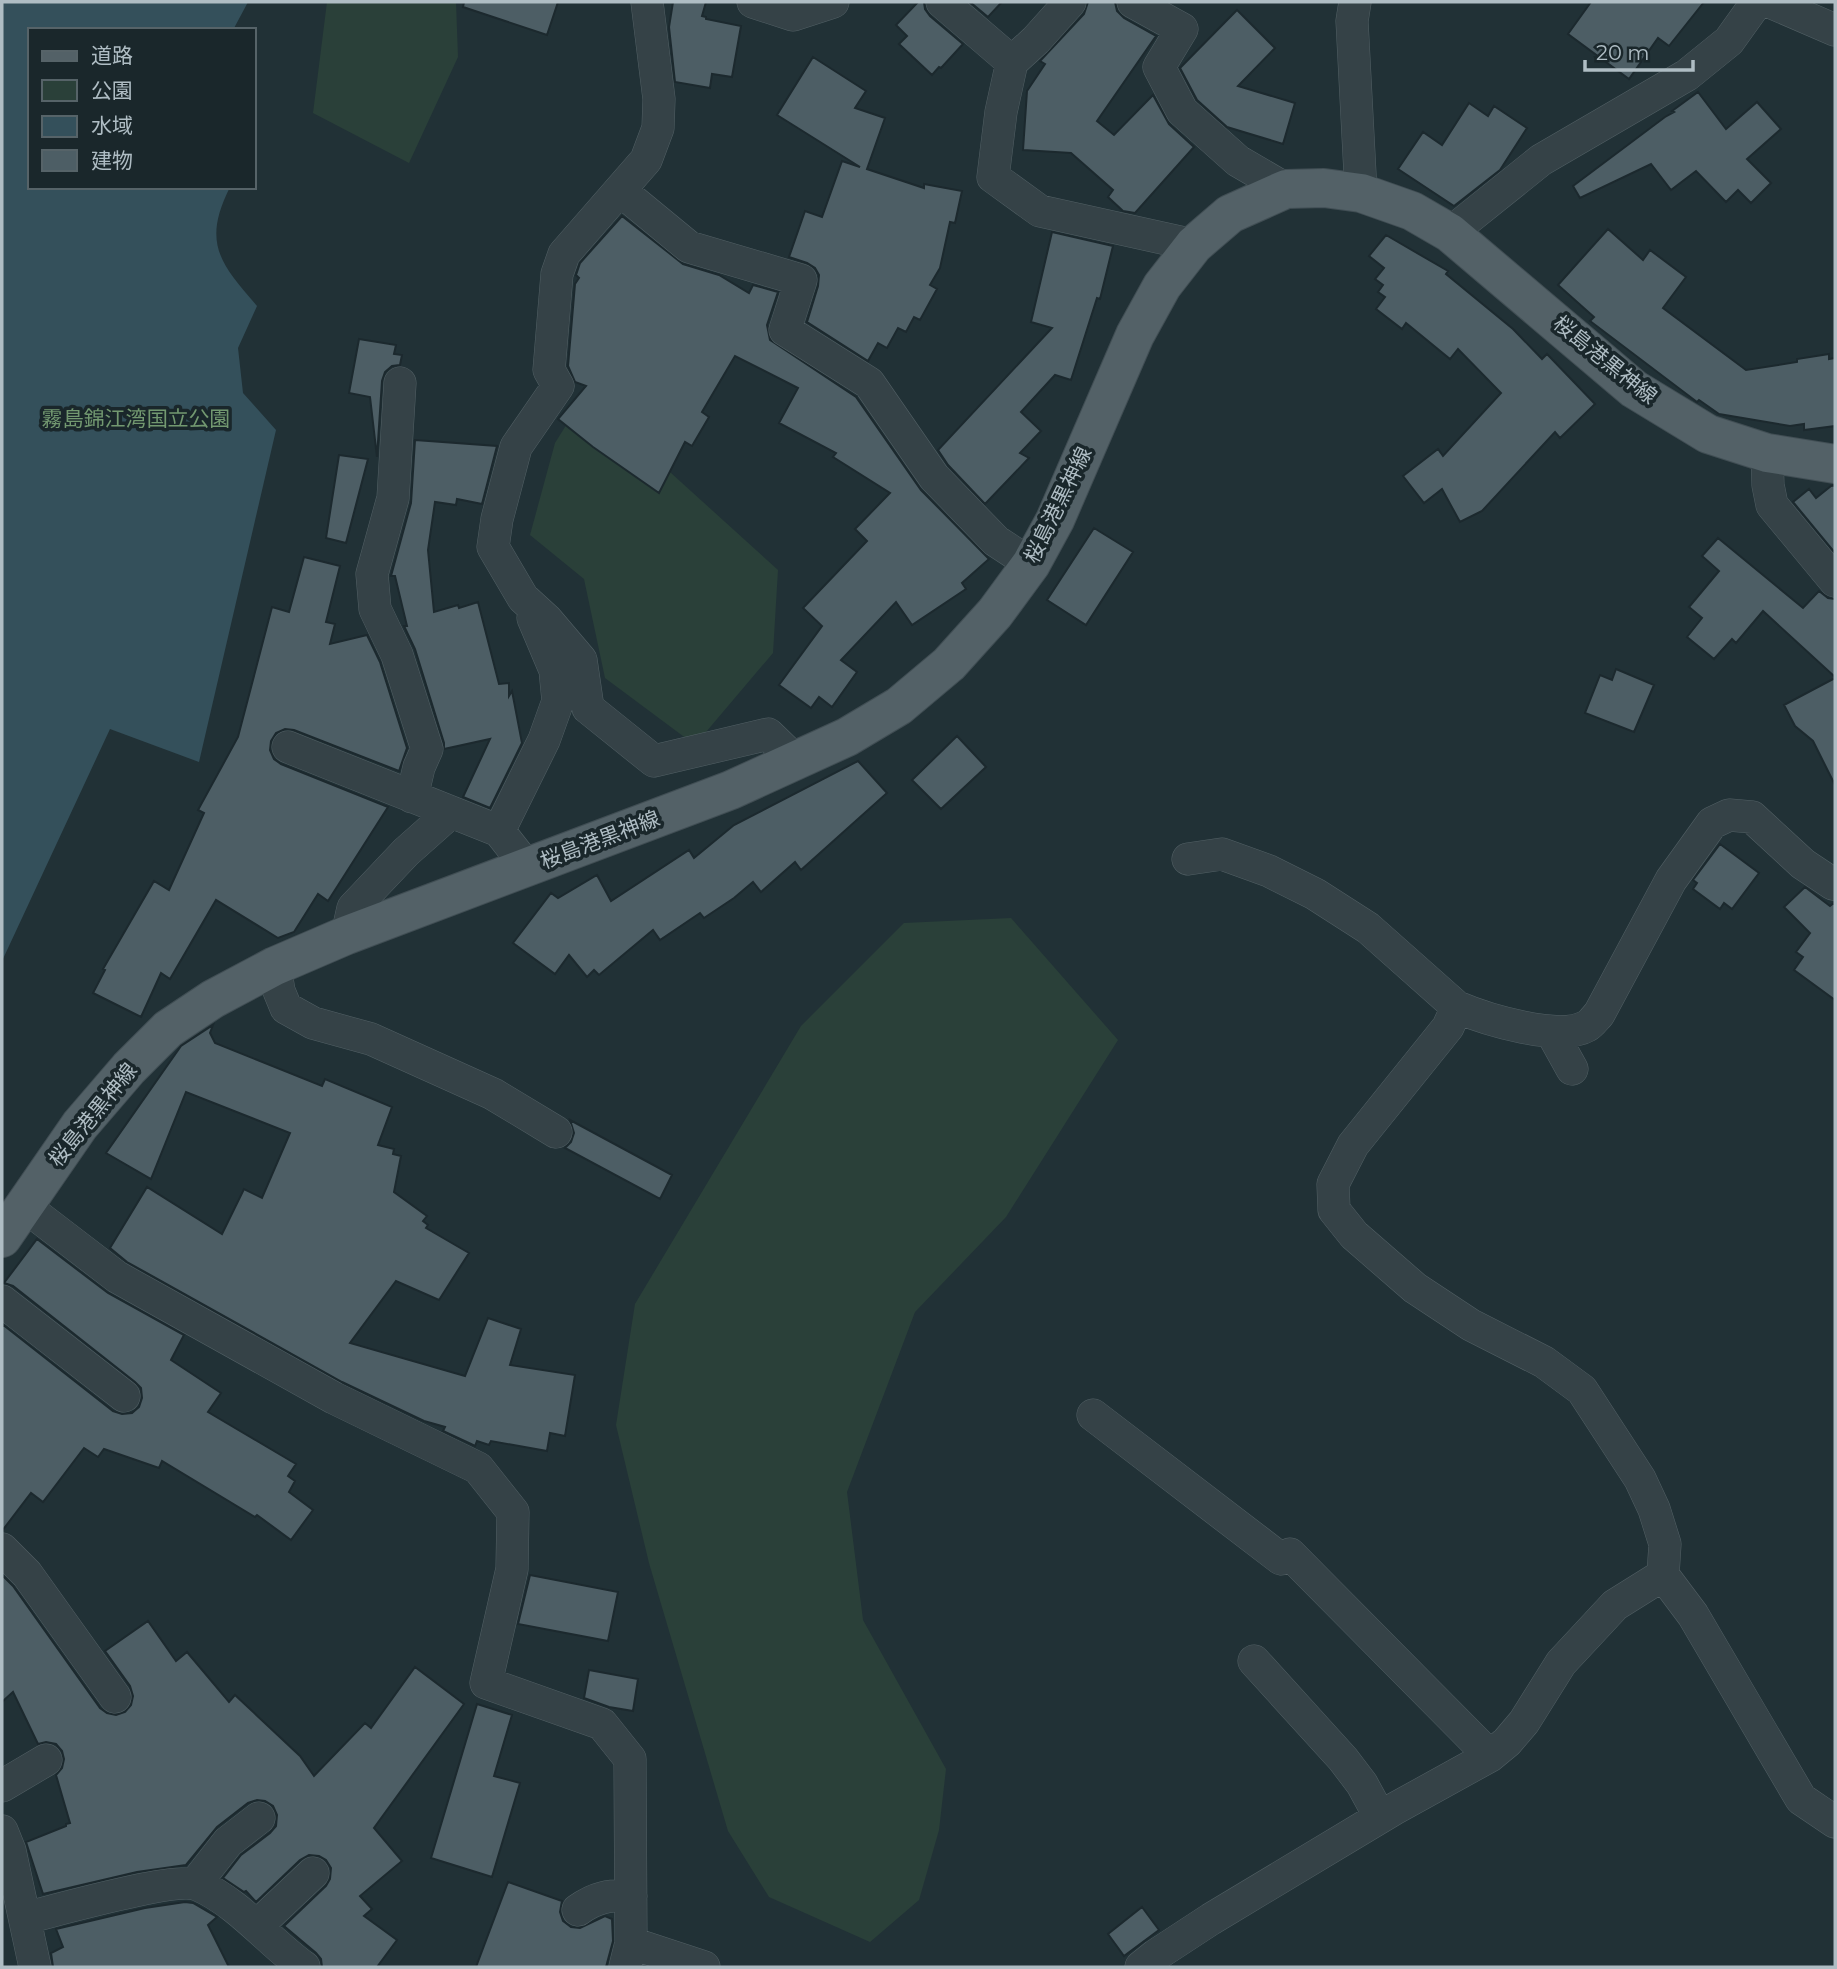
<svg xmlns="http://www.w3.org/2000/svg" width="1837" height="1969" viewBox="0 0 1837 1969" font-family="Montserrat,'Noto Sans JP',sans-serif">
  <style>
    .green { fill: #2a4039 }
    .water { fill: #34505b }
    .building { fill: #4d5e65; stroke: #1c292e; stroke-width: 2 }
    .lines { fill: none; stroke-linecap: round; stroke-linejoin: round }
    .street-casing { stroke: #526065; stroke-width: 33 }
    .primary-casing { stroke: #414e54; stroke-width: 40 }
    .street { stroke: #354247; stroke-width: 32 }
    .primary { stroke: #536167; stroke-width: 38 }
    .labels { text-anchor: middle; stroke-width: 7; stroke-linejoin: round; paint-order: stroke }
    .street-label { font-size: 21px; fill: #afbdc4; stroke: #1a272b }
    .park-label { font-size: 21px; fill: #729870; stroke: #1a272b }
  </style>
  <rect width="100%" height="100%" fill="#213136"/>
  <path class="green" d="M 327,2 L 456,2 L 458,57 L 409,163 L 313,113 Z
    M 585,395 L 778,570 L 773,653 L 695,745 L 605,678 L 584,579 L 530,535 L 555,443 Z
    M 1011,918 L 1118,1040 L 1006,1217 L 915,1312 L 847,1492 L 863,1620 L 946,1769 L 939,1830 L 919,1900 L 870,1942 L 769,1897 L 728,1831 L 649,1563 L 616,1425 L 635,1304 L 801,1026 L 904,923 Z"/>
  <path class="water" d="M 2,2 L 248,2 L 233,30 L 30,30 L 30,187 L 230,187 C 202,243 220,263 257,306 L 238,348 L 243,393 L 276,430 L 199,762 L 110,729 L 2,961 Z"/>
  <path class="building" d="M 464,2 L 558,2 L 547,35 L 463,7 Z
    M 673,2 L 706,2 L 702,16 L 706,17 L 706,19 L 741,26 L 732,77 L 712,74 L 710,88 L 675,82 L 669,27 Z
    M 918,2 L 924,2 L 925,9 L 930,16 L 963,44 L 941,68 L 939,67 L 932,75 L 899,44 L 907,36 L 896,25 Z
    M 970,2 L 1002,2 L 988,17 Z
    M 1088,2 L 1115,2 L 1117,11 L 1124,18 L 1156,36 L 1097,121 L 1114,135 L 1153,95 L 1169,124 L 1194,147 L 1135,213 L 1123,211 L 1108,197 L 1113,190 L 1071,153 L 1023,150 L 1027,91 L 1045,64 L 1040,61 L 1084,14 Z
    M 1591,2 L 1704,2 L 1669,46 L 1658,38 L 1629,79 L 1568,34 Z
    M 1237,10 L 1275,48 L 1238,86 L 1295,103 L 1283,144 L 1227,127 L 1197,100 L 1180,68 Z
    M 813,57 L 866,91 L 855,108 L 885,118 L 867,169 L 924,188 L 924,184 L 962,191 L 955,223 L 950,222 L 940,268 L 930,285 L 937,289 L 920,320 L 914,317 L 906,332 L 898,328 L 887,348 L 878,343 L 868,361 L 807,322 L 818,286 L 819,275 L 815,268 L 807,263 L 789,257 L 805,211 L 822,217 L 842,161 L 860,167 L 777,115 Z
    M 1698,92 L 1726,129 L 1757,102 L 1781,129 L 1747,159 L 1771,183 L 1751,203 L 1738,190 L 1726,202 L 1696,171 L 1671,190 L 1651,164 L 1580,198 L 1573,186 L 1665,117 L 1674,112 L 1672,111 Z
    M 1469,103 L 1488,116 L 1494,106 L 1527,128 L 1500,170 L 1454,206 L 1398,169 L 1423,132 L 1442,145 Z
    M 622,216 L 683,264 L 719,275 L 749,293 L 753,285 L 778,292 L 767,325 L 770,340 L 856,397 L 921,490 L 989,559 L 962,583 L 966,589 L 912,625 L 896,602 L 841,660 L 857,672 L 832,707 L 819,697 L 811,708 L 779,685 L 822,626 L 803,608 L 867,541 L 855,529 L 890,493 L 833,457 L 836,453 L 779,423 L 798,388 L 735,356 L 702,412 L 709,417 L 692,446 L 685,442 L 659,493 L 593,447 L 558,419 L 586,386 L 575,382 L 568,366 L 575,284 L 579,278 L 576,275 L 580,263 Z
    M 1608,229 L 1643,260 L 1650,250 L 1686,277 L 1663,308 L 1746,370 L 1797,362 L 1797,359 L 1829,354 L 1829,359 L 1835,358 L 1835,426 L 1804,430 L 1804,424 L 1790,426 L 1719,414 L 1699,400 L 1697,402 L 1590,321 L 1594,317 L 1558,285 Z
    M 1052,232 L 1113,246 L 1100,299 L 1097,298 L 1071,380 L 1055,375 L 1021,412 L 1041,431 L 1020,453 L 1029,458 L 985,504 L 948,465 L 938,450 L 1052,328 L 1031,322 Z
    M 1386,235 L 1448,271 L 1446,274 L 1513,329 L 1542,359 L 1547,354 L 1595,404 L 1560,438 L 1555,432 L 1482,511 L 1460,522 L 1442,489 L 1424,503 L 1403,476 L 1438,449 L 1443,456 L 1501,393 L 1458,349 L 1450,359 L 1406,323 L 1402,329 L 1376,309 L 1385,297 L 1378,292 L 1383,285 L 1375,279 L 1384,268 L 1369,256 Z
    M 359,339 L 396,345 L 394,354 L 402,355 L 400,365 L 392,366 L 385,372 L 382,381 L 377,457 L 370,397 L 349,393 Z
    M 415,440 L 497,446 L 482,504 L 457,499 L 456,505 L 435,502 L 428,550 L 434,612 L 458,605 L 459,608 L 478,602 L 499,684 L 509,683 L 509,696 L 512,691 L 522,743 L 490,808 L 463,797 L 490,739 L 444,749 L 444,743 L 415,649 L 404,626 L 407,626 L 395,576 L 391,576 L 411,503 Z
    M 339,455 L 368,459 L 346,543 L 326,538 Z
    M 1835,485 L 1835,553 L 1793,502 L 1809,489 L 1816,498 L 1831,486 Z
    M 1094,528 L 1133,552 L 1086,625 L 1047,600 Z
    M 1718,538 L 1803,608 L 1819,591 L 1828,598 L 1835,599 L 1835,677 L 1763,611 L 1736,643 L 1732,639 L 1714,659 L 1687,637 L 1702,618 L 1689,607 L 1719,571 L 1702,556 Z
    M 304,557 L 340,566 L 326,622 L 335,624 L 330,644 L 367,635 L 380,662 L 407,748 L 399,771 L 294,730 L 285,729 L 276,733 L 271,741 L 270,750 L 274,759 L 281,764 L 388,807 L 328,901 L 318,894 L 294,932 L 278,938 L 216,900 L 170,979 L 161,973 L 141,1017 L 93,993 L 105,970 L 103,969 L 154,881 L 169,890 L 204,813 L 198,810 L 238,737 L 272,607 L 289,612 Z
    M 1616,669 L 1654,685 L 1634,732 L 1585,713 L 1600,675 L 1612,680 Z
    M 1835,678 L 1835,785 L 1813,741 L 1795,726 L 1784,705 Z
    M 957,736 L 986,767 L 941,809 L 912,780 Z
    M 858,761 L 887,793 L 801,870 L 795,862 L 761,892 L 753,882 L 734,898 L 704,918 L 700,913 L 660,940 L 653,930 L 599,975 L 594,970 L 587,977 L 569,955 L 555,974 L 513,943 L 551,893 L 558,898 L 597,875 L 611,901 L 689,850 L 694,858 L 734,825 Z
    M 1720,844 L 1759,873 L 1732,909 L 1724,903 L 1720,909 L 1693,889 L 1697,883 L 1693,880 Z
    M 1805,887 L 1830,906 L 1835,902 L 1835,1000 L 1794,970 L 1803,957 L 1796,952 L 1810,933 L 1784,907 Z
    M 213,1025 L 210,1033 L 215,1043 L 322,1086 L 325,1079 L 392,1107 L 378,1145 L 394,1149 L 393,1154 L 401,1156 L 394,1192 L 427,1216 L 423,1221 L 428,1225 L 426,1228 L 469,1253 L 439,1300 L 396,1281 L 350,1343 L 465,1376 L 488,1318 L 521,1329 L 510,1365 L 575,1375 L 565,1436 L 550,1433 L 547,1451 L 491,1441 L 489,1445 L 477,1441 L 475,1446 L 471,1444 L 443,1431 L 445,1427 L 424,1421 L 342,1382 L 127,1262 L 110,1248 L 147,1187 L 222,1234 L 244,1189 L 262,1198 L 290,1133 L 186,1092 L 151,1179 L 106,1153 L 181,1046 Z
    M 570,1120 L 672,1175 L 660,1199 L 565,1148 L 571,1142 L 574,1133 Z
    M 37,1239 L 108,1293 L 184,1335 L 171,1360 L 221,1393 L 208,1412 L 296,1464 L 288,1476 L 295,1481 L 289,1492 L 313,1510 L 291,1540 L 257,1515 L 255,1517 L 162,1461 L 159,1468 L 104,1449 L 98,1457 L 84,1448 L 43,1502 L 31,1493 L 2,1531 L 2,1324 L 113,1411 L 122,1414 L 132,1413 L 139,1407 L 142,1398 L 141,1388 L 135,1382 L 13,1286 L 4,1283 Z
    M 2,1575 L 13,1586 L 100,1708 L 107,1713 L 116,1715 L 125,1712 L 131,1705 L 133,1696 L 130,1686 L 105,1651 L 148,1621 L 176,1661 L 187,1652 L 229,1702 L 235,1695 L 300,1756 L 314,1776 L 365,1723 L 371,1728 L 415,1667 L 464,1704 L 374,1828 L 402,1861 L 360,1896 L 372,1909 L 364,1916 L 397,1940 L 377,1967 L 322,1967 L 321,1959 L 316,1953 L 284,1926 L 326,1886 L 330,1879 L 331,1868 L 326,1860 L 319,1856 L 309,1855 L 300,1860 L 256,1902 L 246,1891 L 244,1892 L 223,1878 L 241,1855 L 270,1833 L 276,1826 L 277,1815 L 273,1806 L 265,1801 L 257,1800 L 248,1803 L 217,1827 L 186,1865 L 137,1872 L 43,1894 L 26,1842 L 66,1826 L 66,1824 L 70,1823 L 56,1775 L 62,1768 L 64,1759 L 62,1751 L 56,1744 L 46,1742 L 38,1744 L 13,1692 L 2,1702 Z
    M 530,1575 L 618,1592 L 608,1641 L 518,1624 Z
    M 589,1670 L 638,1679 L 633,1711 L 609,1707 L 584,1698 Z
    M 477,1704 L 512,1715 L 494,1776 L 520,1783 L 492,1877 L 431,1858 Z
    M 508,1882 L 562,1901 L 560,1912 L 563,1921 L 571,1927 L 580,1928 L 605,1916 L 612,1919 L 613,1941 L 606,1967 L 476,1967 Z
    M 185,1902 L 193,1903 L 217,1917 L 208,1925 L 229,1967 L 53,1967 L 51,1953 L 63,1947 L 56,1929 L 145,1908 Z
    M 1142,1907 L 1159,1930 L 1124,1956 L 1108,1934 Z"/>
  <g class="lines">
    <g class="street-casing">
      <path id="street" d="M 647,2 L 659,99 L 658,128 L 646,160 L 564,254 L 557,274 L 549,370 L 558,386 L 516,447 L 497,519 L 493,547 L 523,598 L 547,620 L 581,660 L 588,708 L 654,761 L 768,734 L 796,761
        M 753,2 L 793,15 L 833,2
        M 942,2 L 1012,62 L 1001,112 L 993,177 L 1040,211 L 1194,245
        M 1133,2 L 1182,29 L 1159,67 L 1182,111 L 1238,161 L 1286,189
        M 1355,2 L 1352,21 L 1361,193
        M 1770,2 L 1835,30
        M 1012,62 L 1036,40 L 1070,2
        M 621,191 L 689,247 L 801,280 L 785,330 L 869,383 L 934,477 L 996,541 L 1031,564
        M 1450,233 L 1541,160 L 1687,75 L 1729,41 L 1757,2
        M 400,383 L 393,498 L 372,574 L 375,609 L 397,655 L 427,749 L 419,767 L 412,797
        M 1767,453 L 1768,485 L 1772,505 L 1835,581
        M 288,747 L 499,831
        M 1188,859 L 1222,854 L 1269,871 L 1315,894 L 1368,928 L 1457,1007
        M 528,868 L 499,831 L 544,740 L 558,701 L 555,670 L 533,618
        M 1835,883 L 1833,884 L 1803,864 L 1752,817 L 1729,815 L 1712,823 L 1671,880 L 1599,1014 C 1596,1017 1591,1024 1587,1026 C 1559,1042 1485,1019 1457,1007 L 1448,1027 L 1353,1145 L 1333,1184 L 1334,1210 L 1354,1235 L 1415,1288 L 1471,1325 L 1544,1362 L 1582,1390 L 1640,1479 L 1654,1509 L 1665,1544 L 1663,1575 L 1693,1615 L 1801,1799 L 1835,1822
        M 347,935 L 353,908 L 406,852 L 451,812
        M 275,966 L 279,991 L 286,1008 L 313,1023 L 371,1039 L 493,1094 L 556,1132
        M 1552,1033 L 1572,1069
        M 23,1205 L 117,1277 L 334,1398 L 478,1468 L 513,1512 L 512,1569 L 486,1683 L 602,1724 L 630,1759 L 631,1943 L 625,1967
        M 2,1301 L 124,1396
        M 1093,1415 L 1281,1559 L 1290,1554 L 1490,1756
        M 2,1549 L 27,1574 L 115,1697
        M 1254,1661 L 1343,1759 L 1362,1784 L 1380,1817
        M 2,1786 L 46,1760
        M 2,1831 L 10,1851 L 35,1967
        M 195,1884 L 228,1842 L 259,1818
        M 578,1910 C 596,1897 609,1895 631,1896
        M 25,1918 C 54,1911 176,1876 198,1885 C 239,1903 268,1941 304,1967
        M 257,1926 L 313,1873
        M 631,1943 L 704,1967
        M 1141,1967 L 1156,1955 L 1211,1919 L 1394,1809 L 1490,1756 L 1507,1742 L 1524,1722 L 1561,1663 L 1615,1605 L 1663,1575"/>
    </g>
    <g class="primary-casing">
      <path id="primary" d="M 2,1238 L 80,1125 L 129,1068 L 168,1029 L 213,999 L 275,966 L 347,935 L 731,790 L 847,737 L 899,706 L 949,664 L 995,613 L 1031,564 L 1055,520 L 1135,335 L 1162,286 L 1194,245 L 1230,214 L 1286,189 L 1324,188 L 1361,193 L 1412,211 L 1450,233 L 1634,389 L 1708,434 L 1767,453 L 1835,464"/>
    </g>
    <use href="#street" class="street"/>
    <use href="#primary" class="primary"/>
  </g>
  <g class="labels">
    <g class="street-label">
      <text transform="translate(1605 360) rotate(39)" y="7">桜島港黒神線</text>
      <text transform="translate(1058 505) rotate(-64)" y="7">桜島港黒神線</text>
      <text transform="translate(600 840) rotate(-21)" y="7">桜島港黒神線</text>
      <text transform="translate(93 1115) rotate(-51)" y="7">桜島港黒神線</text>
    </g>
    <g class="park-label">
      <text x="136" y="426">霧島錦江湾国立公園</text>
    </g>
  </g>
  <rect width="1837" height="1969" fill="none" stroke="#afbdc4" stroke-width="7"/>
  <rect x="28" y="28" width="228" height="161" fill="#1a272b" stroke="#566368" stroke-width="2"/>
  <rect x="42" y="51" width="35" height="10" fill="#536167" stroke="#566368" stroke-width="2"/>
  <text x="91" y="63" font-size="21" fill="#afbdc4">道路</text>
  <rect x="42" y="80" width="35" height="21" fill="#2a4039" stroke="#566368" stroke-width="2"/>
  <text x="91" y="98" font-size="21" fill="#afbdc4">公園</text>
  <rect x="42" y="116" width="35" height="21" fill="#34505b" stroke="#566368" stroke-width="2"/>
  <text x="91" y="133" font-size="21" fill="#afbdc4">水域</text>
  <rect x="42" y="150" width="35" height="21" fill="#4d5e65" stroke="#566368" stroke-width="2"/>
  <text x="91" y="168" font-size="21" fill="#afbdc4">建物</text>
  <path d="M1585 60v10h108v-10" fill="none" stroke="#afbdc4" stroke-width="3.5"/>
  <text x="1596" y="60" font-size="21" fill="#afbdc4" stroke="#1a272b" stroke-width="5" paint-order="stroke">20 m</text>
</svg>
